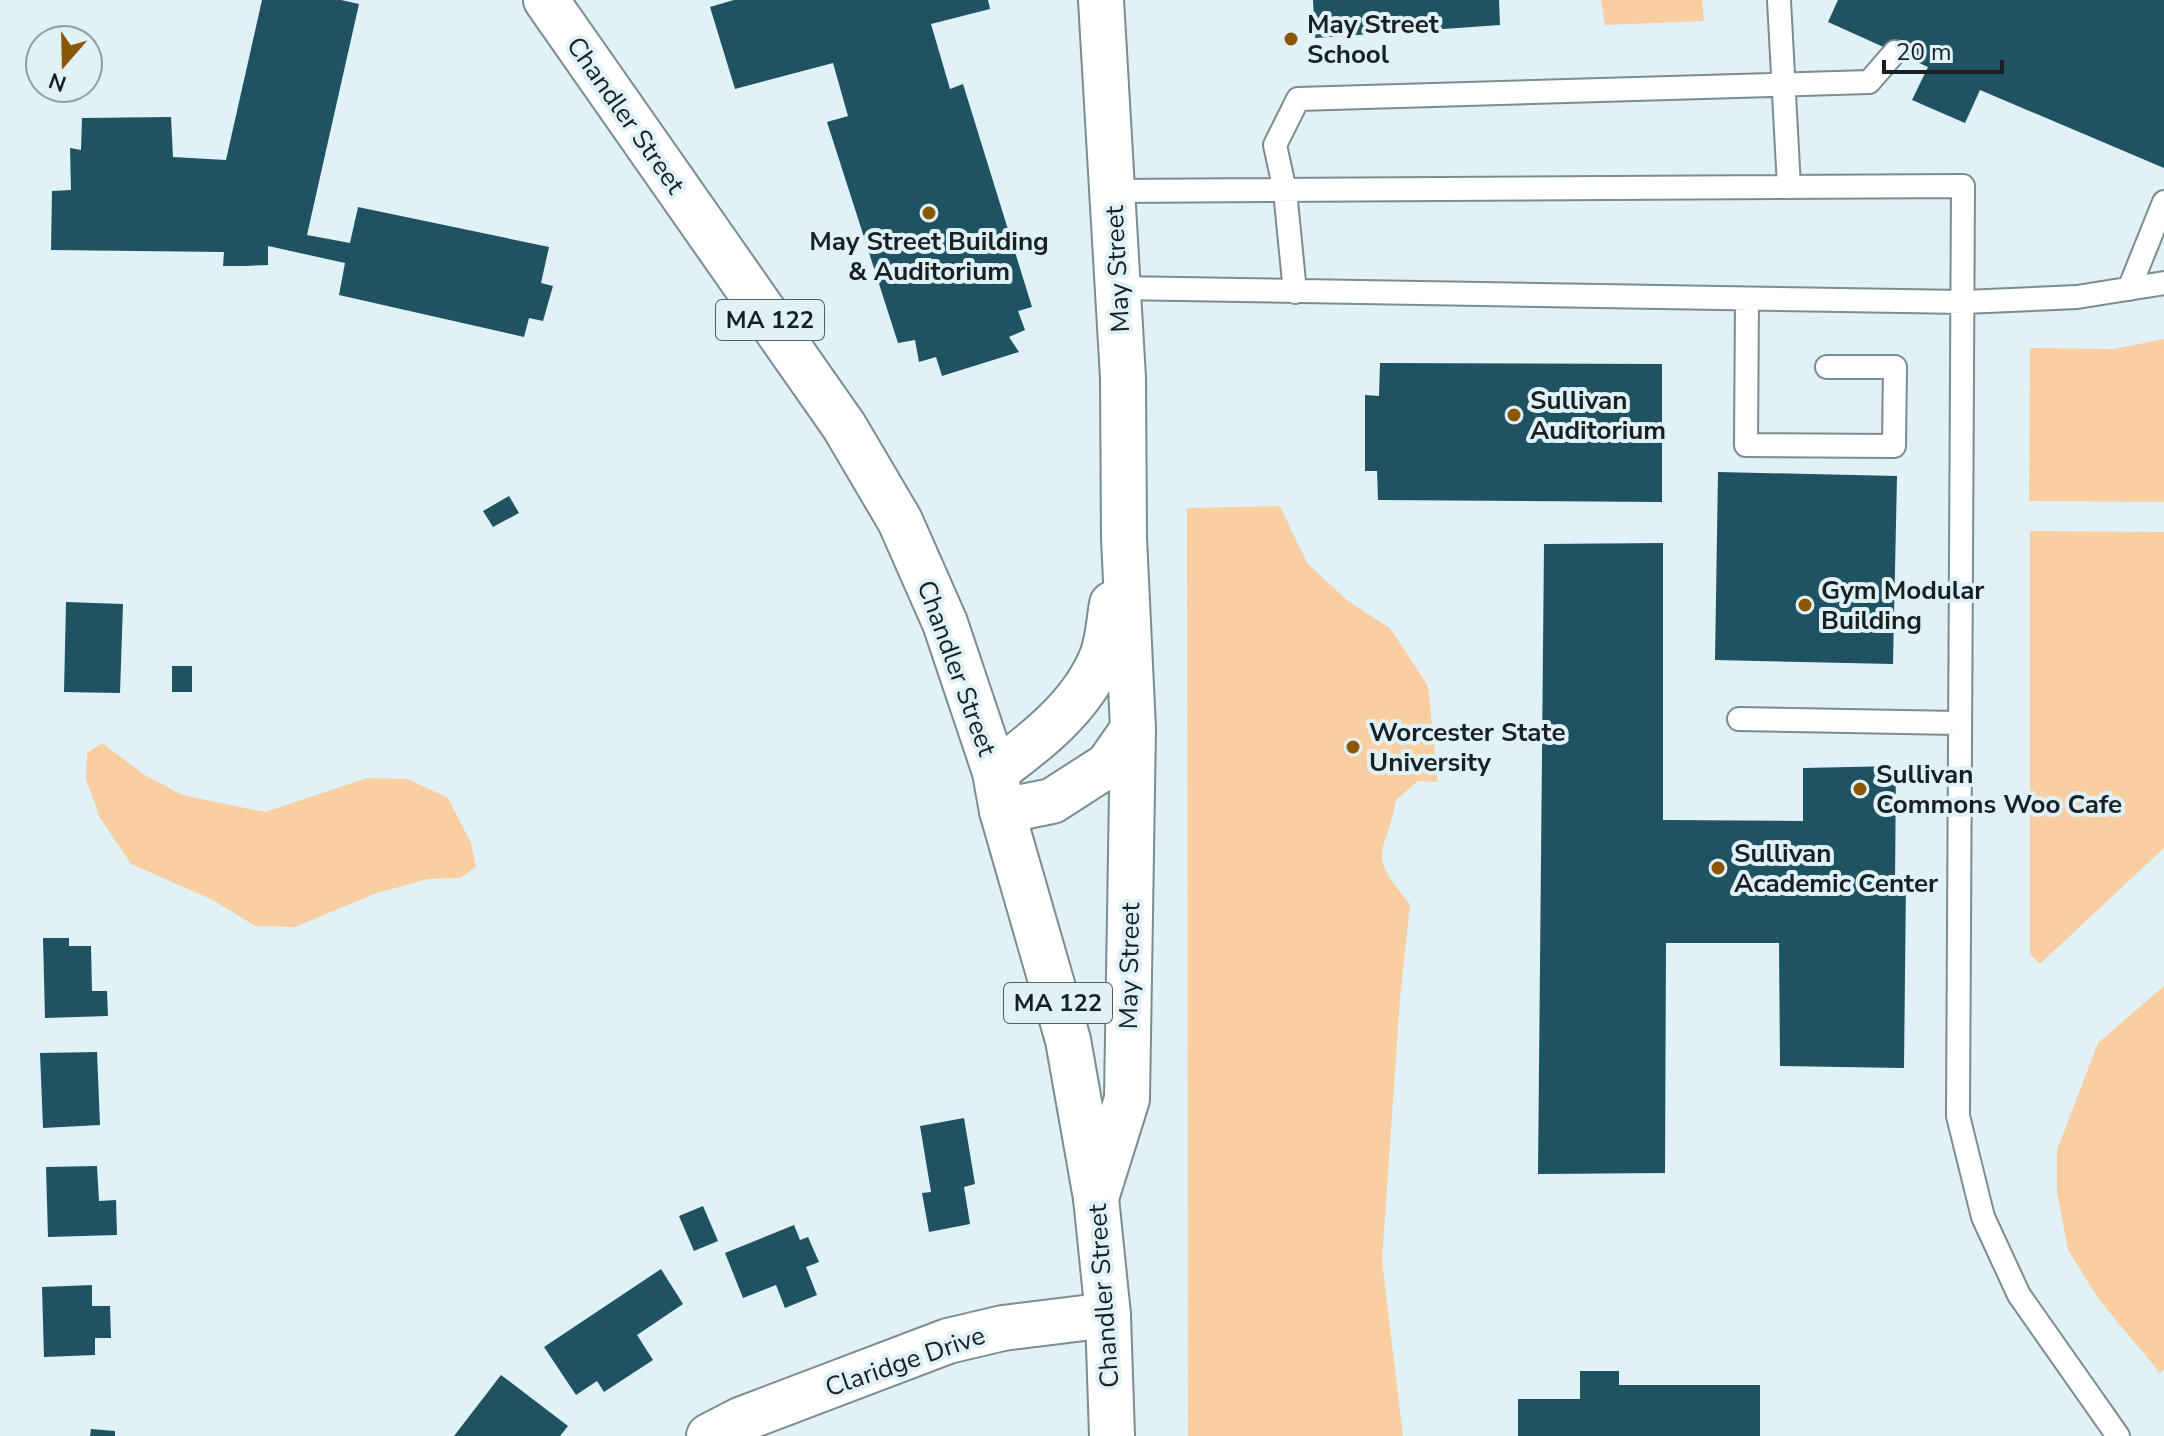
<svg xmlns="http://www.w3.org/2000/svg" width="2164" height="1436" viewBox="0 0 2164 1436" font-family="'Nunito Sans',sans-serif">
  <style>
    .green { fill: #f9cfa2 }
    .building { fill: #1f5362 }
    .lines { fill: none; stroke-linecap: round; stroke-linejoin: round }
    .service-casing { stroke: #7c8c91; stroke-width: 26 }
    .minor-casing { stroke: #7c8c91; stroke-width: 48 }
    .tertiary-casing { stroke: #7c8c91; stroke-width: 48 }
    .primary-casing { stroke: #7c8c91; stroke-width: 48 }
    .service { stroke: #fff; stroke-width: 22 }
    .minor { stroke: #fff; stroke-width: 44 }
    .tertiary { stroke: #fff; stroke-width: 44 }
    .primary { stroke: #fff; stroke-width: 44 }
    .poi-dot { fill: #8b5605; stroke: #e0f2f7; stroke-width: 3 }
    .labels { text-anchor: middle; stroke-width: 8; stroke-linejoin: round; paint-order: stroke }
    .shield { fill: #e0f2f7; stroke: #555f62; stroke-width: 2 }
    .shield-label { font-size: 24px; font-weight: bold; fill: #1a2022 }
    .poi-label { font-size: 26px; font-weight: bold; fill: #1a2022; stroke: #e0f2f7; text-anchor: start }
    .street-label { font-size: 26px; fill: #1a2022; stroke: #e0f2f7 }
  </style>
  <rect width="100%" height="100%" fill="#e0f2f7"/>
  <path class="green" d="M 1601,0 L 1702,0 L 1704,21 L 1605,25 Z
    M 2164,339 L 2164,502 L 2029,501 L 2030,348 L 2114,349 Z
    M 1280,506 L 1307,563 L 1348,601 L 1390,628 L 1428,686 L 1438,782 L 1418,781 L 1396,800 C 1385,859 1365,850 1410,904 L 1400,999 L 1382,1261 L 1403,1436 L 1188,1436 L 1187,508 Z
    M 2030,531 L 2164,532 L 2164,848 L 2040,964 L 2030,954 Z
    M 102,743 L 145,775 L 182,795 L 265,812 L 367,778 L 408,779 L 448,798 L 471,843 L 476,867 L 460,878 L 428,879 L 374,894 L 295,927 L 255,926 L 213,900 L 131,864 L 100,818 L 86,779 L 87,753 Z
    M 2164,986 L 2164,1369 L 2160,1373 L 2100,1301 L 2068,1250 L 2057,1192 L 2057,1150 L 2098,1043 Z"/>
  <path class="building" d="M 262,0 L 341,0 L 359,4 L 307,235 L 350,243 L 358,207 L 549,247 L 541,283 L 553,286 L 543,321 L 529,318 L 524,337 L 339,295 L 345,263 L 268,246 L 268,265 L 245,266 L 223,266 L 224,252 L 51,250 L 52,191 L 71,190 L 70,148 L 81,150 L 82,118 L 171,117 L 173,157 L 226,160 Z
    M 734,0 L 988,0 L 990,9 L 931,24 L 950,89 L 963,84 L 1032,307 L 1018,311 L 1025,330 L 1009,337 L 1019,352 L 942,376 L 936,357 L 919,362 L 915,340 L 898,343 L 827,122 L 848,116 L 833,63 L 735,89 L 710,7 Z
    M 1313,0 L 1499,0 L 1500,25 L 1315,38 Z
    M 1838,0 L 2164,0 L 2164,168 L 1980,90 L 1965,123 L 1912,100 L 1928,67 L 1828,22 Z
    M 1380,363 L 1662,364 L 1662,502 L 1378,500 L 1377,471 L 1365,471 L 1365,395 L 1379,396 Z
    M 1718,472 L 1897,476 L 1893,664 L 1715,660 Z
    M 509,496 L 519,513 L 493,527 L 483,511 Z
    M 1663,543 L 1663,820 L 1803,821 L 1803,768 L 1896,766 L 1895,883 L 1906,880 L 1904,1068 L 1780,1066 L 1779,943 L 1666,943 L 1665,1173 L 1538,1174 L 1544,544 Z
    M 66,602 L 123,604 L 120,693 L 64,692 Z
    M 172,666 L 192,666 L 192,692 L 172,692 Z
    M 43,938 L 69,938 L 69,946 L 91,946 L 92,991 L 107,991 L 108,1016 L 45,1018 Z
    M 97,1052 L 100,1125 L 43,1128 L 40,1053 Z
    M 964,1118 L 975,1184 L 964,1187 L 970,1224 L 929,1232 L 922,1193 L 931,1192 L 920,1126 Z
    M 97,1166 L 99,1201 L 116,1200 L 117,1235 L 48,1237 L 46,1167 Z
    M 703,1206 L 718,1241 L 694,1251 L 679,1216 Z
    M 794,1225 L 800,1240 L 808,1237 L 819,1262 L 806,1267 L 817,1295 L 785,1308 L 776,1285 L 743,1298 L 725,1253 Z
    M 661,1269 L 683,1304 L 637,1335 L 653,1360 L 604,1392 L 597,1381 L 576,1395 L 544,1347 Z
    M 92,1285 L 92,1306 L 110,1306 L 111,1338 L 95,1338 L 95,1355 L 44,1357 L 42,1287 Z
    M 1580,1371 L 1619,1371 L 1619,1385 L 1760,1385 L 1760,1436 L 1518,1436 L 1518,1399 L 1580,1399 Z
    M 501,1375 L 568,1426 L 560,1436 L 454,1436 Z
    M 91,1429 L 115,1431 L 115,1436 L 90,1436 Z"/>
  <g class="lines">
    <g class="service-casing">
      <path id="service" d="M 1779,0 L 1789,187
        M 1113,191 L 1963,186 L 1958,1116 L 1983,1217 L 2019,1295 L 2118,1436
        M 1118,288 L 1964,302 L 2077,297 L 2164,283
        M 2129,289 L 2164,202
        M 1295,292 L 1285,191 L 1275,145 L 1298,99 L 1869,82 L 1895,52
        M 1747,299 L 1746,445 L 1894,446 L 1895,367 L 1827,367
        M 1739,719 L 1958,723"/>
    </g>
    <g class="minor-casing">
      <path id="minor" d="M 709,1436 L 740,1420 L 948,1341 L 1003,1328 L 1108,1315"/>
    </g>
    <g class="tertiary-casing">
      <path id="tertiary" d="M 995,772 C 1036,742 1081,707 1101,659 C 1108,643 1109,621 1112,604
        M 1002,811 L 1052,801 L 1108,765 L 1133,729 L 1124,538 L 1123,378 L 1101,0
        M 1096,1198 L 1127,1099 L 1133,729"/>
    </g>
    <g class="primary-casing">
      <path id="primary" d="M 546,0 L 844,426 L 900,521 L 945,623 L 995,772 L 1002,811 L 1068,1040 L 1096,1198 L 1108,1315 L 1112,1436"/>
    </g>
    <use href="#service" class="service"/>
    <use href="#minor" class="minor"/>
    <use href="#tertiary" class="tertiary"/>
    <use href="#primary" class="primary"/>
  </g>
  <g class="poi-dot">
    <circle cx="1291" cy="39" r="8"/>
    <circle cx="929" cy="213" r="8"/>
    <circle cx="1514" cy="415" r="8"/>
    <circle cx="1805" cy="605" r="8"/>
    <circle cx="1353" cy="747" r="8"/>
    <circle cx="1860" cy="789" r="8"/>
    <circle cx="1718" cy="868" r="8"/>
  </g>
  <g class="labels">
    <g class="shield">
      <rect x="716" y="300" width="108" height="40" rx="6"/>
      <rect x="1004" y="983" width="108" height="40" rx="6"/>
    </g>
    <g class="shield-label">
      <text x="770" y="328">MA 122</text>
      <text x="1058" y="1011">MA 122</text>
    </g>
    <g class="poi-label">
      <text x="1307" y="33">May Street<tspan x="1307" dy="30">School</tspan></text>
      <text x="929" y="250" text-anchor="middle">May Street Building<tspan x="929" dy="30">&amp; Auditorium</tspan></text>
      <text x="1530" y="409">Sullivan<tspan x="1530" dy="30">Auditorium</tspan></text>
      <text x="1821" y="599">Gym Modular<tspan x="1821" dy="30">Building</tspan></text>
      <text x="1369" y="741">Worcester State<tspan x="1369" dy="30">University</tspan></text>
      <text x="1876" y="783">Sullivan<tspan x="1876" dy="30">Commons Woo Cafe</tspan></text>
      <text x="1734" y="862">Sullivan<tspan x="1734" dy="30">Academic Center</tspan></text>
    </g>
    <g class="street-label">
      <text transform="translate(626 115) rotate(55)" y="9">Chandler Street</text>
      <text transform="translate(1117 269) rotate(-93)" y="9">May Street</text>
      <text transform="translate(957 668) rotate(70)" y="9">Chandler Street</text>
      <text transform="translate(1129 966) rotate(-89)" y="9">May Street</text>
      <text transform="translate(1103 1296) rotate(-94)" y="9">Chandler Street</text>
      <text transform="translate(905 1361) rotate(-19)" y="9">Claridge Drive</text>
    </g>
  </g>
  <g transform="translate(64 64) rotate(200)"><circle r="38" fill="#e0f2f7" stroke="#919ea2" stroke-width="2"/>
  <path d="M0-6L14 30L0 20L-14 30Z" fill="#8b5605"/>
  <text y="-12" font-size="22" font-weight="bold" text-anchor="middle" fill="#1a2022">N</text>
  </g>
  <path d="M1884 60v12h118v-12" fill="none" stroke="#1a2022" stroke-width="4"/>
  <text x="1896" y="60" font-size="24" fill="#1a2022" stroke="#e0f2f7" stroke-width="6" paint-order="stroke">20 m</text>
</svg>
